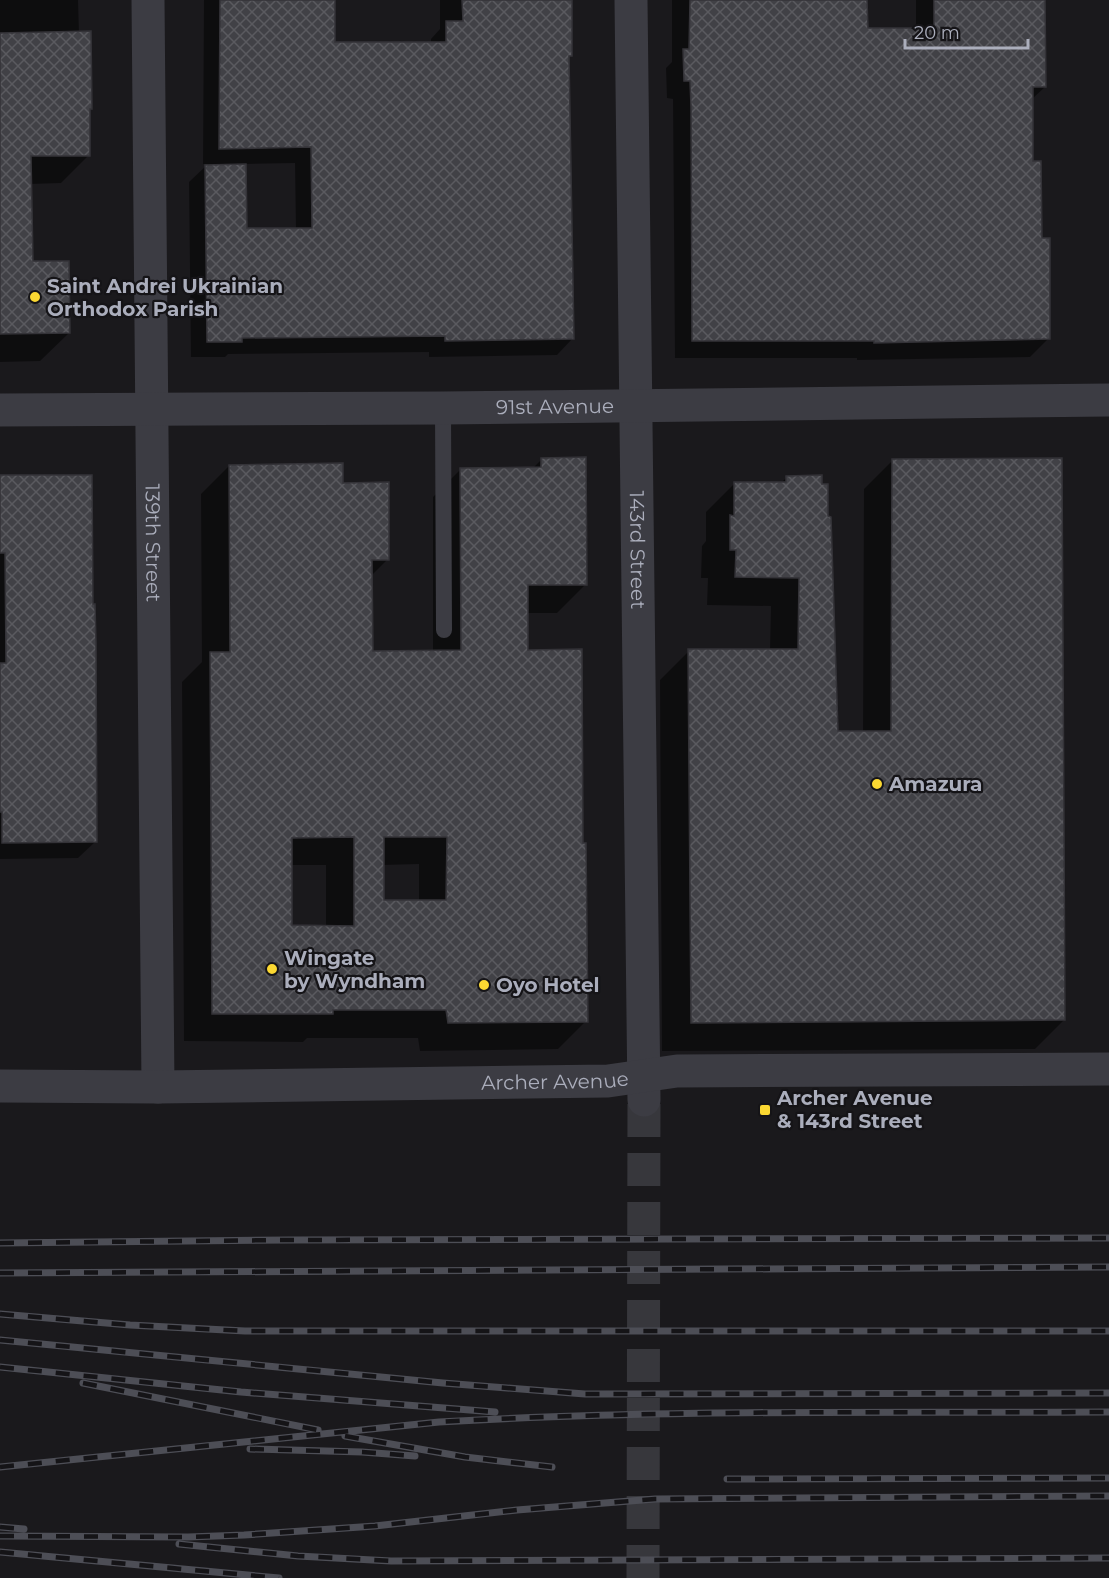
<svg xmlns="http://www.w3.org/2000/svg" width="1109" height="1578" viewBox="0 0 1109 1578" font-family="Montserrat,sans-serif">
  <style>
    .shadow { fill: #0007; fill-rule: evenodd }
    .building { fill: url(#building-cross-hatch); stroke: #343338; stroke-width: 1.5; fill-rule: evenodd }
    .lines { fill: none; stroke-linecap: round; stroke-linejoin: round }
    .minor-tunnel { stroke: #37373c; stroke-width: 33; stroke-dasharray: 33 16; stroke-linecap: butt }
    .service { stroke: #3c3c43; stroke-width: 16 }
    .minor { stroke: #3c3c43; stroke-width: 33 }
    .tertiary { stroke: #3c3c43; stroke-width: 33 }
    .rail-casing { stroke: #4d4e56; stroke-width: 7 }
    .rail { stroke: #151417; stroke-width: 4.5; stroke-dasharray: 14; stroke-linecap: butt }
    .poi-dot { fill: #fbd832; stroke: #151417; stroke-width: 2 }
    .labels { text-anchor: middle; stroke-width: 4.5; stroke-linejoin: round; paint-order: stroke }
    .poi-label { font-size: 20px; font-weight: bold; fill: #abaebc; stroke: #151417; text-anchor: start }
    .street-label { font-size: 20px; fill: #abaebc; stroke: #151417 }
  </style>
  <defs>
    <pattern id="building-cross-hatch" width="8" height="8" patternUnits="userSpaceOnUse" patternTransform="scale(1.5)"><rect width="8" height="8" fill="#414146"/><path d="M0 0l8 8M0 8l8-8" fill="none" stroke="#5a5a5f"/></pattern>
  </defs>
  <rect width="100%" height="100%" fill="#1a191c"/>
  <path class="shadow" d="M 0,0 L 78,0 L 79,33 L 91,109 L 88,111 L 89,155 L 61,183 L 30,184 L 32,262 L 69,333 L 40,361 L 0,362 Z
    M 204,0 L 334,0 L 334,44 L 431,44 L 431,39 L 440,29 L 440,0 L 572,0 L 571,56 L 567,59 L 573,338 L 557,355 L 429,357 L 429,352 L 228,354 L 225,357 L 191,357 L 189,182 L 208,164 L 203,164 ZM 295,163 L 296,230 L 245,230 L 245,164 Z
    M 672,0 L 866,0 L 866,30 L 916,29 L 916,0 L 1045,0 L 1045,87 L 1032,99 L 1032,162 L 1048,339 L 1030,357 L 857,360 L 857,358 L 675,358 L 673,99 L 667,98 L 666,68 L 672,62 Z
    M 542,459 L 586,584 L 557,613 L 527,613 L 527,651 L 581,844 L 586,1021 L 558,1049 L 420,1051 L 418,1038 L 307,1038 L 303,1042 L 184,1041 L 182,682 L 202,662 L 201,494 L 229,466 L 341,484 L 388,559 L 371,576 L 372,652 L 433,652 L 433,497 L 461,469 L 532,469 ZM 419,864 L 419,902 L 382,902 L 383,865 ZM 290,865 L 326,865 L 326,927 L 291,927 Z
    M 893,460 L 1064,1020 L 1035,1049 L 662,1051 L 660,680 L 689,651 L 770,650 L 771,606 L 707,605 L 708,578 L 701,578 L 702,546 L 706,541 L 706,512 L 735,483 L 780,484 L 787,477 L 837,733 L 863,733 L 864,489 Z
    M 0,477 L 91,606 L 95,842 L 78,858 L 0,859 Z"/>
  <path class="building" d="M 220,0 L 335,0 L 335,42 L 446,42 L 446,21 L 463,21 L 462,0 L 572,0 L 572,56 L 569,56 L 574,339 L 445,341 L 445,336 L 242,338 L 242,342 L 207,342 L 205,165 L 246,164 L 247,228 L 312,228 L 311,147 L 219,149 Z
    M 690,0 L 867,0 L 868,28 L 934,28 L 934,0 L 1045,0 L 1046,87 L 1033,87 L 1033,161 L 1041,161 L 1042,238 L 1050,238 L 1050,339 L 874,343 L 874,341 L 692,341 L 691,107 L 690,81 L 684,81 L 683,49 L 689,49 Z
    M 91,31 L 92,109 L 90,109 L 90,156 L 31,156 L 33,261 L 69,261 L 70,333 L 0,334 L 0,33 Z
    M 586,457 L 587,585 L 528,585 L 528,650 L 582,649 L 583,843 L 586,843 L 588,1022 L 448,1023 L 446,1010 L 333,1010 L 333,1014 L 212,1014 L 210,652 L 230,652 L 229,465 L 343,463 L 343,483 L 389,482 L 389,560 L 372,560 L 373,651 L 461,650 L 460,468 L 541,467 L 541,458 ZM 354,837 L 354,926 L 292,925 L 292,838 ZM 384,837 L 447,837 L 446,900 L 384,900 Z
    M 1062,458 L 1065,1020 L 691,1023 L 688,649 L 798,649 L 799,578 L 735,577 L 736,550 L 730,550 L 730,515 L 734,516 L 734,482 L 786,482 L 786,476 L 822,475 L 822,484 L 828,484 L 828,516 L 831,517 L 838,731 L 891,731 L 892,459 Z
    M 0,475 L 92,475 L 93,604 L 95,604 L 96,643 L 97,842 L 2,843 L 2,812 L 0,812 L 0,663 L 6,663 L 5,553 L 0,553 Z"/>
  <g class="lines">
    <path class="minor-tunnel" d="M 643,1578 L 644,1100"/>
    <path class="service" d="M 443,408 L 444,630"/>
    <g class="minor">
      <path id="s1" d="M 148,0 L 158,1087"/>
      <path id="s2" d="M 631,0 L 644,1100"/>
      <path id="s3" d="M 0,410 L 443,408 L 1109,400"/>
    </g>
    <path class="tertiary" id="s4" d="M 0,1086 L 158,1087 L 608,1081 L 677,1071 L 1109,1069"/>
    <g class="rail-casing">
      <path id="rail" d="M 0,1243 L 289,1240 L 1109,1238
        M 0,1273 L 1109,1267
        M 0,1314 L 130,1325 L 245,1331 L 1109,1331
        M 0,1340 L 443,1383 L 585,1394 L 1109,1393
        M 0,1367 L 241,1392 L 495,1412
        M 83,1383 L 318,1430
        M 345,1436 L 465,1457 L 552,1467
        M 250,1449 L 362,1452 L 415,1456
        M 0,1467 L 439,1422 C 662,1409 886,1413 1109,1412
        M 727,1479 L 1109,1478
        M 0,1527 L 24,1529
        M 0,1536 L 188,1537 L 244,1535 L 375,1526 L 517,1510 L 655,1499 L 1109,1496
        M 179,1544 L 298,1556 L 391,1561 L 1109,1558
        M 0,1552 L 279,1578"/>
    </g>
    <use href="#rail" class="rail"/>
  </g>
  <g class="poi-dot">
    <circle cx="35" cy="297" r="6"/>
    <circle cx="877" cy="784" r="6"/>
    <circle cx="272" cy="969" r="6"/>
    <circle cx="484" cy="985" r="6"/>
    <rect x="759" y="1104" width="12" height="12" rx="3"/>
  </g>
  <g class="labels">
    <g class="poi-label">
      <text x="47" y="293">Saint Andrei Ukrainian<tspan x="47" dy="23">Orthodox Parish</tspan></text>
      <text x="889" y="791">Amazura</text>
      <text x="284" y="965">Wingate<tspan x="284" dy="23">by Wyndham</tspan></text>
      <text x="496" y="992">Oyo Hotel</text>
      <text x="777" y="1105">Archer Avenue<tspan x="777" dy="23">&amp; 143rd Street</tspan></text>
    </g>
    <g class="street-label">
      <text dy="7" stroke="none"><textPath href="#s3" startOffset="555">91st Avenue</textPath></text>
      <text dy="7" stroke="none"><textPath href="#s1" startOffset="543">139th Street</textPath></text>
      <text dy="7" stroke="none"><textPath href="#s2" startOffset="550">143rd Street</textPath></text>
      <text dy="7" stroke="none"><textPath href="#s4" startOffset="555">Archer Avenue</textPath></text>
    </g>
  </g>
  <path d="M905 39v9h123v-9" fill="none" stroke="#abaebc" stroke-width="3"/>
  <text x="914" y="39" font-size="18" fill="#abaebc" stroke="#151417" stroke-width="4.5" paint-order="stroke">20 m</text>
</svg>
